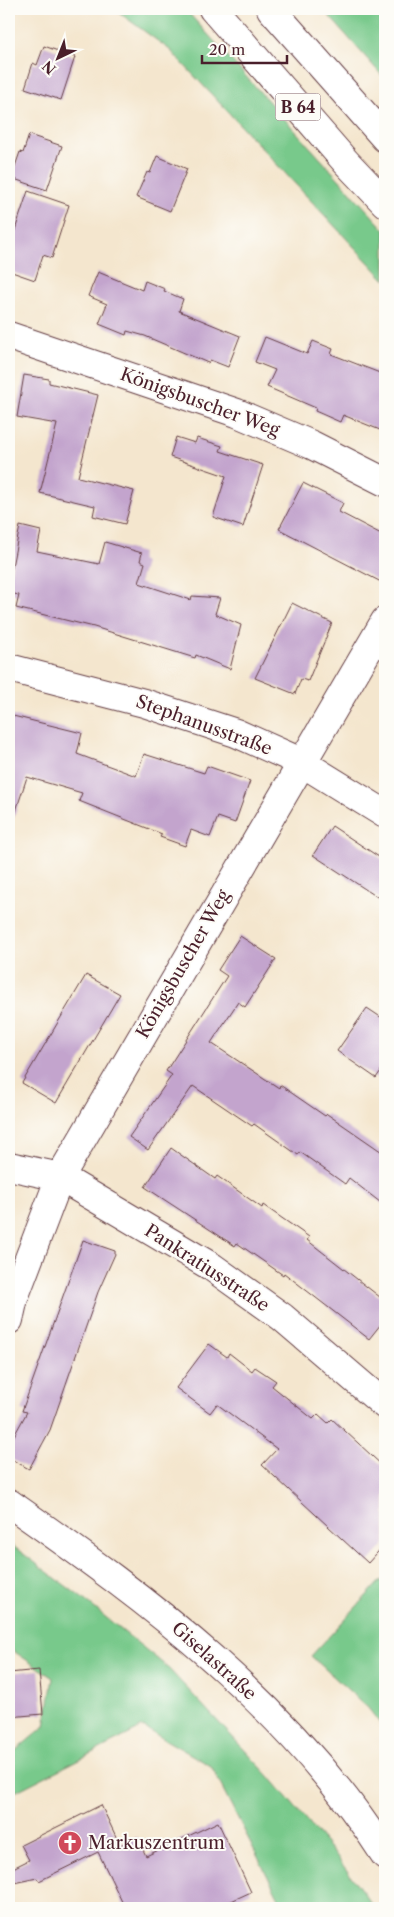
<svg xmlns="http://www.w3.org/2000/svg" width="394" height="1917" viewBox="0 0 394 1917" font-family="'Libre Caslon Text',serif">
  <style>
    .green { fill: #78c98b; stroke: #61745b }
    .building { fill: #c3a4cd }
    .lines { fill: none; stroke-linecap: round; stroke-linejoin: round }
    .minor-casing { stroke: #643d43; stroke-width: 30 }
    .major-casing { stroke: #643d43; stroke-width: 30 }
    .highway-casing { stroke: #643d43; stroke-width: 30 }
    .minor { stroke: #fff; stroke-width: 28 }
    .major { stroke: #fff; stroke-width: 28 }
    .highway { stroke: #fff; stroke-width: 28 }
    .labels { text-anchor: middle; stroke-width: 4; stroke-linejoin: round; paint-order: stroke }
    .shield { fill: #fdfcf7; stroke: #806168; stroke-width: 1 }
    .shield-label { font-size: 16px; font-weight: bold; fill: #4a1f2b }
    .street-label { font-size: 18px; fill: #4a1f2b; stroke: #fdfcf7 }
    .poi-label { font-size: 18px; fill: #4a1f2b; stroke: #fdfcf7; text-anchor: start }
  </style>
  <rect width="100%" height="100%" fill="#fdfcf7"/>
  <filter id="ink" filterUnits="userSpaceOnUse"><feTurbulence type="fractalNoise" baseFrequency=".02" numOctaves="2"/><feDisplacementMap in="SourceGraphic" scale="10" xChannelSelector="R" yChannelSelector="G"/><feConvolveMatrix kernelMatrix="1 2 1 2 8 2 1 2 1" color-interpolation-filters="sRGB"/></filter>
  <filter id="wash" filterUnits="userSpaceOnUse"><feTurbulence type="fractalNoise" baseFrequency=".0096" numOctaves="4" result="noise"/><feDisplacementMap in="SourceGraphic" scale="20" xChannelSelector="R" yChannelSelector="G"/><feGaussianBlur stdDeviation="1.12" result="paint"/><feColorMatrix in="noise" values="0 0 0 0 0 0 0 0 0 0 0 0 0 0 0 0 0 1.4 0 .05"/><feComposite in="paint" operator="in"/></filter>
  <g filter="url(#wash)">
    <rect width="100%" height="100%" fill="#f4e6ce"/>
    <path class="green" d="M 114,9 L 185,9 L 385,230 L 385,280 L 170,50 Z
      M 323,9 L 383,9 L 385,11 L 385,79 Z
      M 9,1543 L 82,1598 L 166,1666 L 268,1775 L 333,1852 L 375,1908 L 284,1908 L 211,1766 L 143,1727 L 9,1795 L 9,1756 L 45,1726 L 53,1678 L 9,1648 Z
      M 381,1580 L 385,1586 L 385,1730 L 368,1708 L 311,1656 Z"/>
    <g id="blocks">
      <path class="building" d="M 44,46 L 75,57 L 61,100 L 25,88 L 33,63 L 37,65 Z
        M 29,135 L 62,146 L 47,190 L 11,178 L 20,152 L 23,153 Z
        M 157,156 L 187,169 L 170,211 L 136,197 L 147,172 L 150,173 Z
        M 28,191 L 69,205 L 52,258 L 43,255 L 35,280 L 9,271 L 9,234 L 13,236 Z
        M 98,272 L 142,290 L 145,281 L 165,289 L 164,291 L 183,299 L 179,311 L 240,336 L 228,367 L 210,360 L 208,363 L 145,336 L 127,331 L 126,335 L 99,324 L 107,304 L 88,296 Z
        M 265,337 L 307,354 L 313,341 L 333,349 L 331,354 L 385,375 L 385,432 L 343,415 L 340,422 L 315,411 L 316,408 L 267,387 L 275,370 L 255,362 Z
        M 24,375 L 49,379 L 49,383 L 98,395 L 78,477 L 134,491 L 125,524 L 93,516 L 95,506 L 40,493 L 57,424 L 17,417 Z
        M 176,437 L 195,443 L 197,438 L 222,446 L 220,451 L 263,465 L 243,527 L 213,517 L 226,476 L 170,457 Z
        M 303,483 L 343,503 L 339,512 L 385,536 L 385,584 L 279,529 Z
        M 20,526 L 41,531 L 37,551 L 99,564 L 105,542 L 142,553 L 140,561 L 145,563 L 139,583 L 191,600 L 192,596 L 220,598 L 215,614 L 241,625 L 230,669 L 196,655 L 195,658 L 94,627 L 16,608 L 19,595 L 9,593 L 9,582 Z
        M 292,603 L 332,623 L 308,681 L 301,679 L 295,694 L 255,678 Z
        M 9,715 L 82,733 L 77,754 L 136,776 L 144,754 L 204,773 L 207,766 L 250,781 L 235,823 L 218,817 L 210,837 L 191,830 L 185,846 L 160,837 L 162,834 L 79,801 L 82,793 L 27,777 L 13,820 L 9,819 Z
        M 332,826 L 385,861 L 385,902 L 313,855 Z
        M 240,936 L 276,959 L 245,1007 L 238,1002 L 211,1043 L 279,1088 L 280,1085 L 325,1116 L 327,1114 L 385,1154 L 385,1206 L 349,1178 L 345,1184 L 300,1152 L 298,1155 L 254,1124 L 252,1126 L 193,1086 L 148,1150 L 129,1137 L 172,1075 L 166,1071 L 227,976 L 218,970 Z
        M 86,975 L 120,994 L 56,1103 L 22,1083 Z
        M 367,1008 L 385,1020 L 385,1065 L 376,1078 L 337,1051 Z
        M 171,1148 L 215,1179 L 217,1176 L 262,1208 L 263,1205 L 309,1237 L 307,1240 L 385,1301 L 385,1319 L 369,1339 L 284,1273 L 283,1275 L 237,1243 L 235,1246 L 145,1187 Z
        M 83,1240 L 115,1251 L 115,1254 L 98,1292 L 50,1430 L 29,1469 L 9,1458 L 9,1445 L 27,1412 L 22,1411 Z
        M 209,1344 L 227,1357 L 229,1353 L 252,1371 L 255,1367 L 276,1381 L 272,1386 L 313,1419 L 318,1414 L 328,1423 L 332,1419 L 385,1468 L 385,1544 L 368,1563 L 262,1465 L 277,1449 L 217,1404 L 210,1413 L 176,1388 Z
        M 39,1670 L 43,1714 L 9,1717 L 9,1673 Z
        M 101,1805 L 120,1845 L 137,1837 L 146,1856 L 218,1822 L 251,1892 L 216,1908 L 125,1908 L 98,1852 L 39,1881 L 37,1878 L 9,1884 L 9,1870 L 29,1860 L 21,1845 Z"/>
    </g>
  </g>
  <g filter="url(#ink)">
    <use href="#blocks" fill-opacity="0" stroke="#643d43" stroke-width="1"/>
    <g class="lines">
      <g class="minor-casing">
        <path id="minor" d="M 9,336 L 237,413 L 312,445 L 385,482
          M 9,668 L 144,703 L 236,733 L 301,762 L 385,814
          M 9,1166 L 60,1177 L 212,1267 L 282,1317 L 385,1405
          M 9,1320 L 14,1298 L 60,1177 L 385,621"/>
      </g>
      <g class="major-casing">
        <path id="major" d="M 9,1503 C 152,1603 289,1705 385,1855"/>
      </g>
      <g class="highway-casing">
        <path id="highway" d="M 213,9 L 346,162 L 385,203
          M 271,9 L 385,138"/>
      </g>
      <use href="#minor" class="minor"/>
      <use href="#major" class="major"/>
      <use href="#highway" class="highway"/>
    </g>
  </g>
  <defs>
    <g id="church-disc" transform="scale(1.25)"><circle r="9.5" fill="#d1495b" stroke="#fdfcf7"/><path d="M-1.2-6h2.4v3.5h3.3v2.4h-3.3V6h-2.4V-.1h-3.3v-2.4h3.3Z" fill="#fff"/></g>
  </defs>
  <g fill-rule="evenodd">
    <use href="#church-disc" x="70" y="1843"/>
  </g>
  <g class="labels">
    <rect class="shield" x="275.5" y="93.5" width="45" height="27" rx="4"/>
    <g class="shield-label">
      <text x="298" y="113">B 64</text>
    </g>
    <g class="street-label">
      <text transform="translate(200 402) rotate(20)" y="6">Königsbuscher Weg</text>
      <text transform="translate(204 725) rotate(20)" y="6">Stephanusstraße</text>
      <text transform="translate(183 964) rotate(-60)" y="6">Königsbuscher Weg</text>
      <text transform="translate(207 1268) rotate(33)" y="6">Pankratiusstraße</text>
      <text transform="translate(214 1661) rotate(42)" y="6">Giselastraße</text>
    </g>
    <g class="poi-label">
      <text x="88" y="1849">Markuszentrum</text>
    </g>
  </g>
  <rect width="394" height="1917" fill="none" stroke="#fdfcf7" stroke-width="30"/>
  <g transform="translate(58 58) rotate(223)" stroke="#fdfcf7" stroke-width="4" paint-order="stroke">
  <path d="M0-4L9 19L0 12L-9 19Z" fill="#4a1f2b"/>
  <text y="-8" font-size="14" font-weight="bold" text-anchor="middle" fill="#4a1f2b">N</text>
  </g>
  <path d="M202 55v8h85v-8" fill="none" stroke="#4a1f2b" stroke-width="2.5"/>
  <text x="209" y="55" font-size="15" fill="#4a1f2b" stroke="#fdfcf7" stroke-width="4" paint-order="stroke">20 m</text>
</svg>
